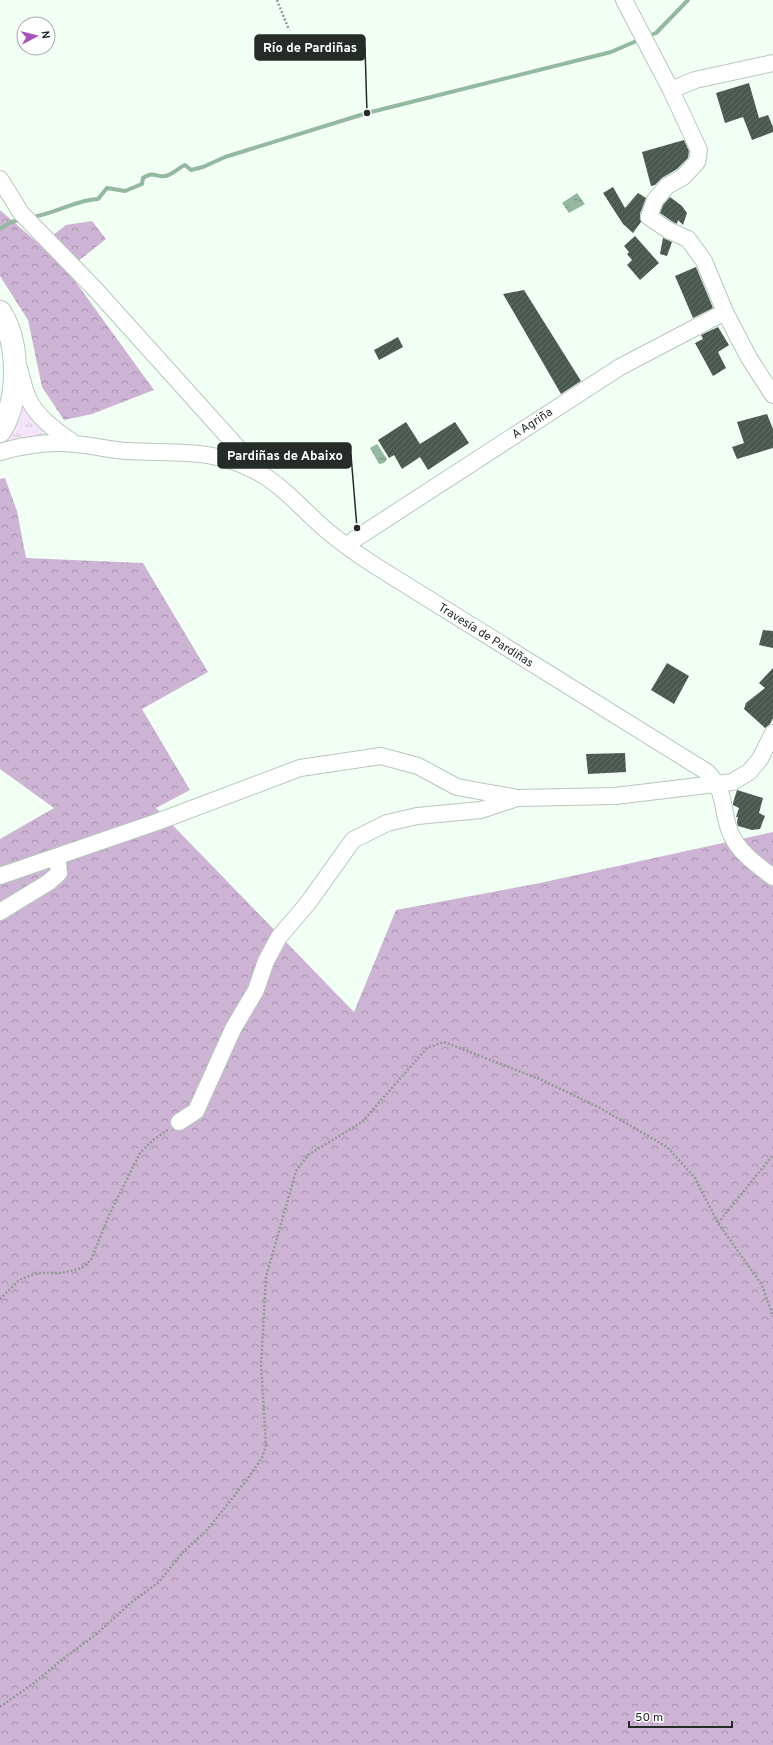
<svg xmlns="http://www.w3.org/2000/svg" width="773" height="1745" viewBox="0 0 773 1745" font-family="Overpass,sans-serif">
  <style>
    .grass { fill: url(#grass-tufts) }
    .forest { fill: url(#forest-crowns) }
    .water { fill: url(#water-ripples) }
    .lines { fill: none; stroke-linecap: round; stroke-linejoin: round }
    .stream { stroke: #94b8a0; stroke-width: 4 }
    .building { fill: url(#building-hatch) }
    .minor-casing { stroke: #b7c8bc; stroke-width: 18 }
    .highway-casing { stroke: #b7c8bc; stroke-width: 24 }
    .path { stroke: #919b94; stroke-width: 2.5; stroke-dasharray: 2 2; stroke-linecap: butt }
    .minor { stroke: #fff; stroke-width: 16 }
    .highway { stroke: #fff; stroke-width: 22 }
    .labels { text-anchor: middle; stroke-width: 4; stroke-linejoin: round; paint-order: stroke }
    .street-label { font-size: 12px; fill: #252c27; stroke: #fff }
    .leader { fill: none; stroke: #252c27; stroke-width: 1.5 }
    .callout-dot { fill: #252c27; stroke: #fff; stroke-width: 1.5 }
    .callout { fill: #252c27; stroke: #252c27; stroke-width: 1.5 }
    .callout-label { font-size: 13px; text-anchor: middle; font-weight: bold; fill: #fff }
  </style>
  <defs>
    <pattern id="grass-tufts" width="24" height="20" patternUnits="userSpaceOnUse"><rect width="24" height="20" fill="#f6e4fa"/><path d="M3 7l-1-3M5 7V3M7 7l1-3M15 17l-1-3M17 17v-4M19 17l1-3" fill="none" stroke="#d3c4d6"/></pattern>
    <pattern id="forest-crowns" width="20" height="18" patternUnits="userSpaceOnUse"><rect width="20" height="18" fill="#ceb4d4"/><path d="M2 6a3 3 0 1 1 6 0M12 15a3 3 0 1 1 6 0" fill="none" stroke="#a793ac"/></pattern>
    <pattern id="water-ripples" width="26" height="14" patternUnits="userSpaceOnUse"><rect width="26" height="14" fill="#94b8a0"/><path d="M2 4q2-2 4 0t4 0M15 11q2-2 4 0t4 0" fill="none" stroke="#799682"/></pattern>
    <pattern id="building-hatch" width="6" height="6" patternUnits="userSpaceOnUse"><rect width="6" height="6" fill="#4a594f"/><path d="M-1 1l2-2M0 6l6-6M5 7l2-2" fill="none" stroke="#616e65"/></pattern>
  </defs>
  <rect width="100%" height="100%" fill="#f1fff5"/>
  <path class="grass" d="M 22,406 L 37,424 L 56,438 L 7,443 L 19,418 Z"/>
  <path class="forest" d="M 0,210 L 40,245 L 66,225 L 92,221 L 106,239 L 67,270 L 154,390 L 92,414 L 64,420 L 42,387 L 28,320 L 0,276 Z
    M 5,478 L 17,511 L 26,558 L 143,563 L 208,672 L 142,709 L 190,790 L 156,808 L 354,1012 L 396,910 L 540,883 L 773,832 L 773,1745 L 0,1745 L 0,839 L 54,808 L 0,769 L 0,479 Z"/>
  <path class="water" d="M 577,193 L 585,204 L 569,213 L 562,203 Z
    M 377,444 L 387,459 L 384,463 L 379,464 L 370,448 Z"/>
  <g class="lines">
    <path class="stream" d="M 648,36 L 656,33 L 688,0
      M 32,217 C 55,214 75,200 98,199 L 107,188 L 125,191 L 142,184 L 143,178 C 155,170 154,178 165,176 C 172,175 178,168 185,165 L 191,170 L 203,167 L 225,157 L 367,113 L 611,52 L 641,39
      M 0,229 L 9,223 L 21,219"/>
  </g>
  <path class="building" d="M 749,83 L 759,118 L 768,115 L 773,127 L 773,132 L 752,140 L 743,117 L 725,123 L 716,93 Z
    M 684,140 L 689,151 L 688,158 L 677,169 L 662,178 L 655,185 L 651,186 L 642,152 Z
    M 613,187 L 625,208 L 638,193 L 646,198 L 640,214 L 641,222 L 633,233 L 623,224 L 603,193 Z
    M 670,197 L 682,206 L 687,213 L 683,225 L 678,220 L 677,224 L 673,222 L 660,213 L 663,205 Z
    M 635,236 L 659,263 L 640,280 L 627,265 L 632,260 L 627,254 L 629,252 L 624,246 Z
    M 663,238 L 672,242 L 667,256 L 660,254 Z
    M 696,267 L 713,308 L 693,318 L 675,276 Z
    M 524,290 L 581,381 L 561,394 L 503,294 Z
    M 718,327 L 729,345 L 718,352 L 726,368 L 713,376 L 695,343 L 703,339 L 701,335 Z
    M 398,337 L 403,347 L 379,360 L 374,350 Z
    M 767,414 L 773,429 L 773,448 L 737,459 L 732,447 L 744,443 L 737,422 Z
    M 406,422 L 420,444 L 455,422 L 469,443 L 428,470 L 420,457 L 402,469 L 394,455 L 389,458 L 378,440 Z
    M 763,630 L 773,631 L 773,648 L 759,645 Z
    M 667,663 L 689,676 L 674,704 L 651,690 Z
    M 773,668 L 773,718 L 770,724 L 765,728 L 744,709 L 746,703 L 765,688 L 759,683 Z
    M 625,753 L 626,772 L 588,774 L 586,754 Z
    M 737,790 L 763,798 L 759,813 L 765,816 L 760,829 L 752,830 L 738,826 L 737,822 L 738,817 L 736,817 L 739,808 L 733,805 L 733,803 Z"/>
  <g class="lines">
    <g class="minor-casing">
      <path id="minor" d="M 624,0 L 671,90 L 699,150 L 697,162 L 683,177 L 667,186 L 655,200 L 649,217 L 668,230 L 688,239 L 704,261 L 725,312 L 749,358 L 773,395
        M 671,90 L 695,80 L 773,63
        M 0,179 L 21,213 L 95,289 L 257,469
        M 19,368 C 22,378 24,389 28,398 C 38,419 57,431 75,444
        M 0,452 C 25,445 48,441 75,444 C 92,445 108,450 126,451 C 176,454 214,447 261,474 C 285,488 304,511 325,529 C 340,542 357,554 374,565 L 707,772 C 727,793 721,809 730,832 C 738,852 757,865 773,877
        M 347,546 L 355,539 L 620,367 L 725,312
        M 0,876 L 157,822 L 300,768 L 381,756 L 418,766 L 457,787 L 518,798 L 615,796 L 732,782 L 749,772 L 760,759 L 773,733
        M 0,912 L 49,882 L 59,873 L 57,857
        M 179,1122 L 196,1111 L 233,1029 L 256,990 L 266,961 L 279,937 L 308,903 L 353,840 L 387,823 L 417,816 L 481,810 L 517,798"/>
    </g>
    <g class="highway-casing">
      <path id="highway" d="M 0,312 C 20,343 20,400 0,431"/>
    </g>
    <path class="path" d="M 277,0 L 289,30
      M 718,1223 L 773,1155
      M 0,1299 L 19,1280 L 37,1273 L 62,1273 L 82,1268 L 91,1260 L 110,1213 L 140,1153 L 153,1140 L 169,1129
      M 0,1707 L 34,1683 L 64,1658 L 94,1636 L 133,1601 L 159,1582 L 183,1552 L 207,1530 L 246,1481 L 262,1458 L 266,1445 L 261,1364 L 266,1277 L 296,1171 L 308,1155 L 362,1122 L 427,1048 L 444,1042 L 542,1080 L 600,1108 L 667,1147 L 695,1178 L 718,1223 L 762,1285 L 773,1317"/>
    <use href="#minor" class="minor"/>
    <use href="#highway" class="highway"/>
  </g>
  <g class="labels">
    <g class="street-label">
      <text transform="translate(532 423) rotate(-33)" y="4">A Agriña</text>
      <text transform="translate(486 635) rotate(32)" y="4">Travesía de Pardiñas</text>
    </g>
  </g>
  <path class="leader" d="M367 113L365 47M357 528L351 455"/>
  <g class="callout-dot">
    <circle cx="367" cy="113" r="4"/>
    <circle cx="357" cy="528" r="4"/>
  </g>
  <g class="callout">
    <rect x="255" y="35" width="110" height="25" rx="4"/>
    <rect x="218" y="443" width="133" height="25" rx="4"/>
  </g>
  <g class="callout-label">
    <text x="310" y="52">Río de Pardiñas</text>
    <text x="285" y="460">Pardiñas de Abaixo</text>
  </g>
  <g transform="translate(36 36) rotate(83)"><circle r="19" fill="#ffffff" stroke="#a8aba9"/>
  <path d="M0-3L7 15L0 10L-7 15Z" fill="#a850bc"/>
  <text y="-6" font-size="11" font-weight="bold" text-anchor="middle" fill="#252c27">N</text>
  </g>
  <path d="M629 1721v6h103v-6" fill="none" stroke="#252c27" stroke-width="2"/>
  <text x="635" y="1721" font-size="12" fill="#252c27" stroke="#ffffff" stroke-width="3" paint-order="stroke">50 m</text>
</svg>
